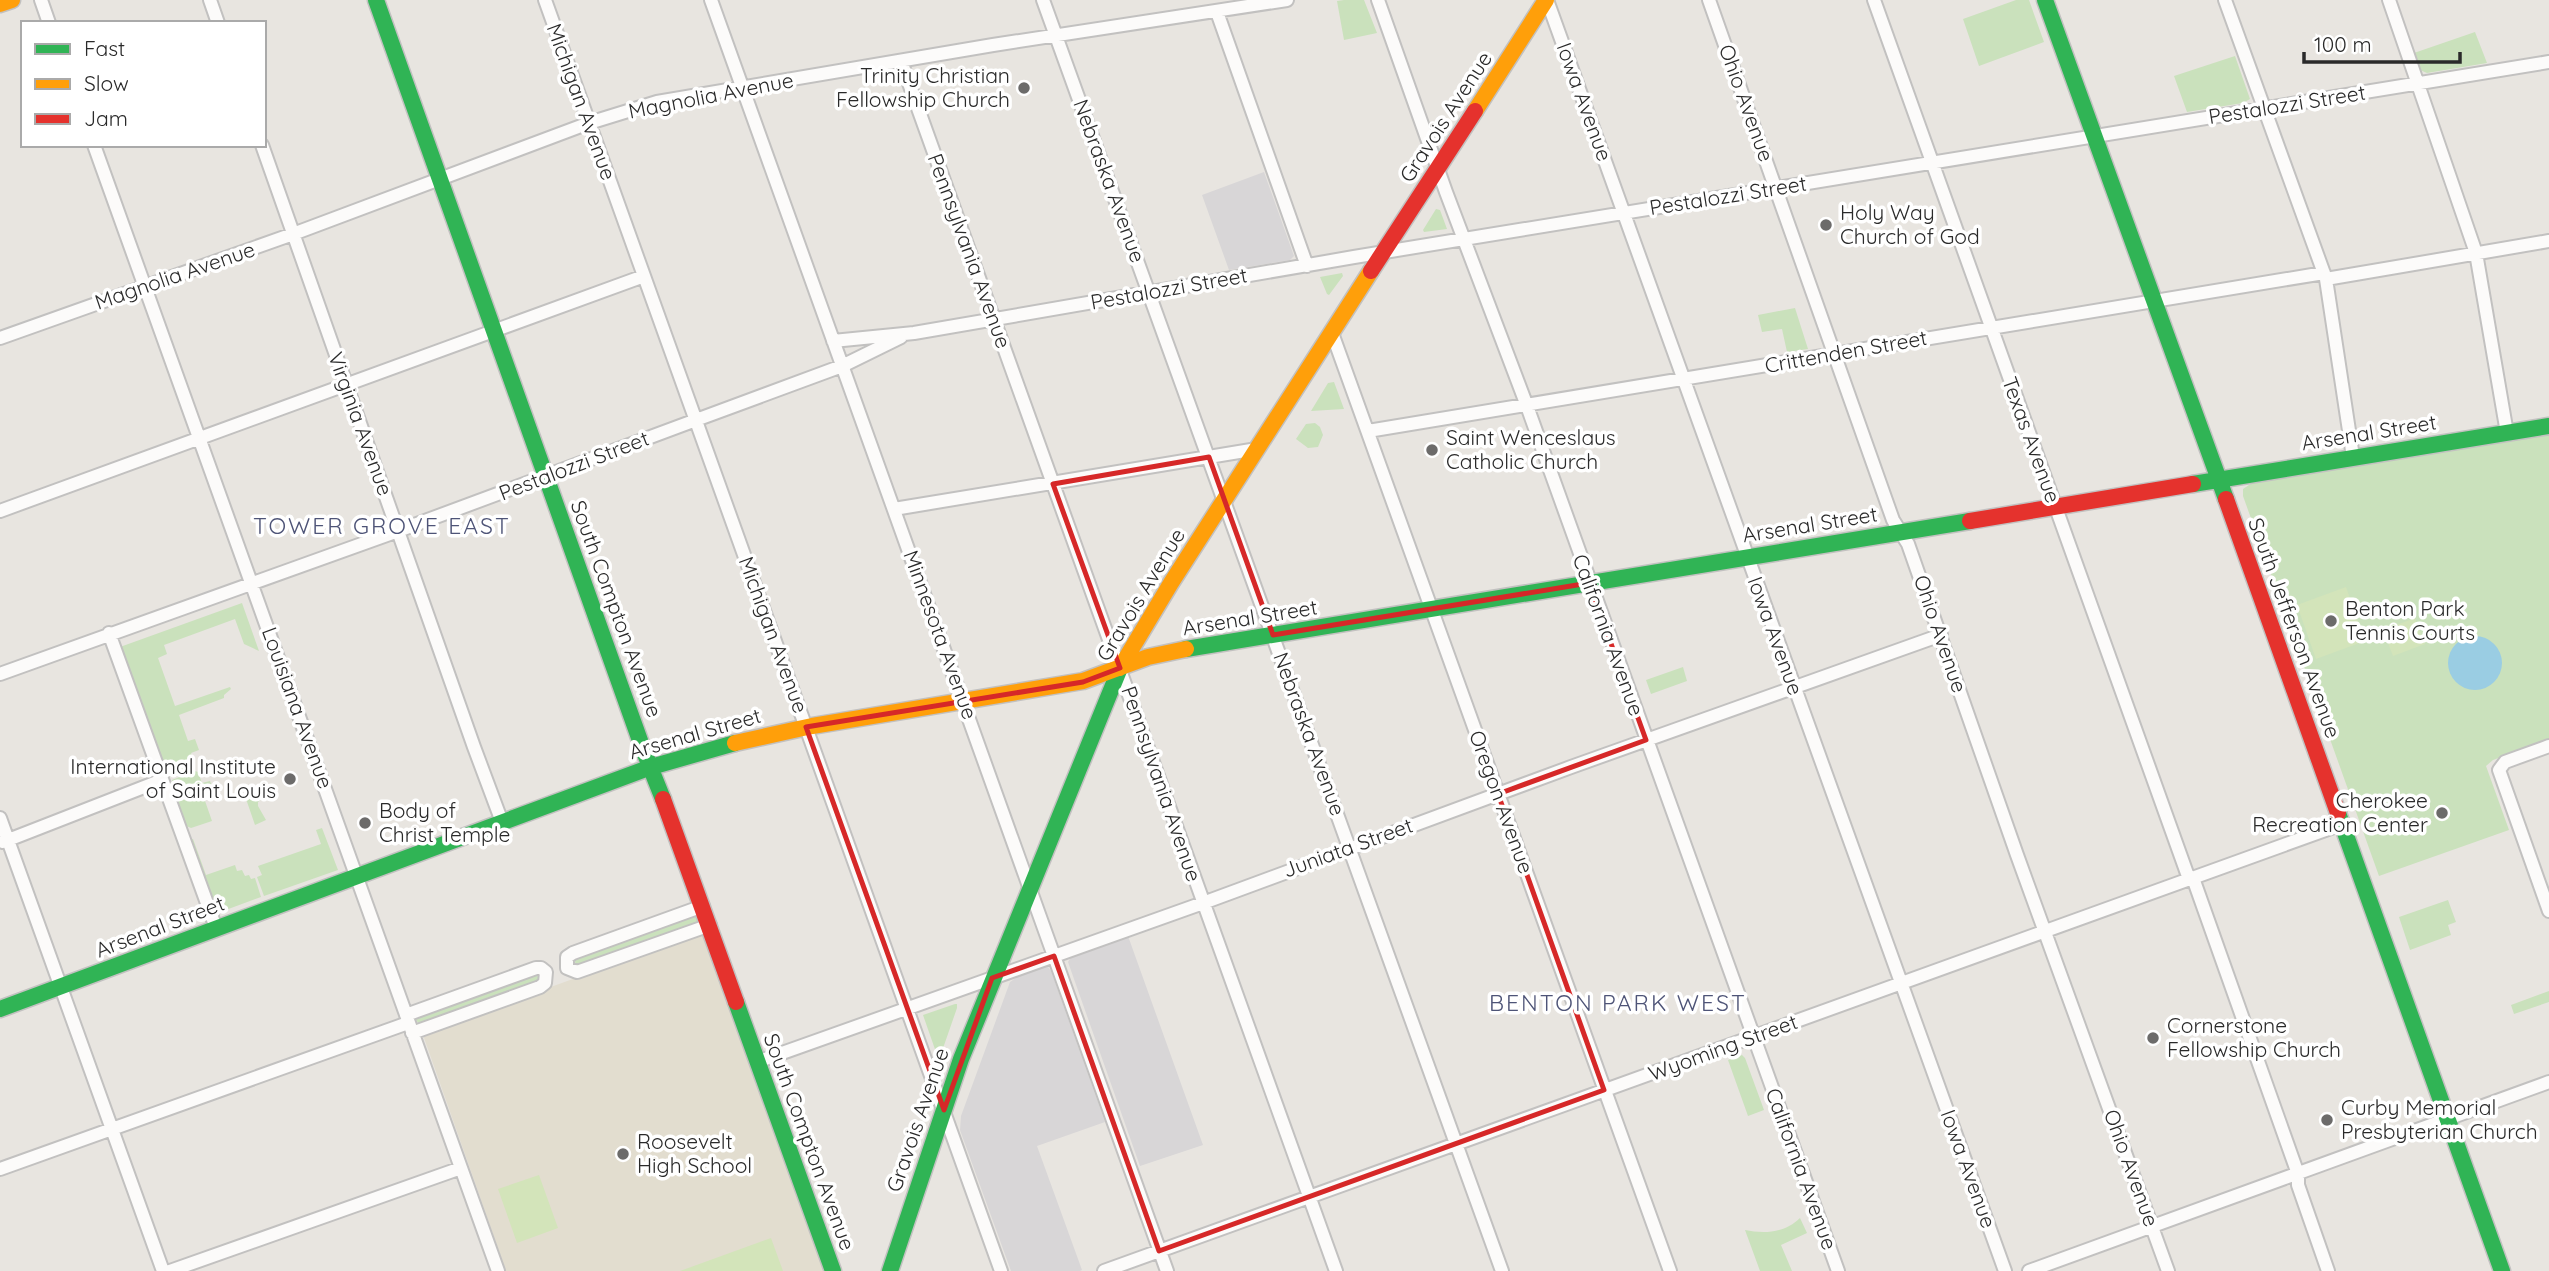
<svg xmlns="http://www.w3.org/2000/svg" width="2549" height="1271" viewBox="0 0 2549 1271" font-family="Quicksand,sans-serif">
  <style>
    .industrial { fill: #d8d6d7 }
    .education { fill: #e2ddcf }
    .green { fill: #cae1bc }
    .pitch { fill: #d3e4ba }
    .water { fill: #9acde3 }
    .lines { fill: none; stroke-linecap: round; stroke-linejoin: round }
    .street-casing { stroke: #c2c1c0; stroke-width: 16 }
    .fast-casing { stroke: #c2c1c0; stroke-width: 19 }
    .slow-casing { stroke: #c2c1c0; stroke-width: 19 }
    .jam-casing { stroke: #c2c1c0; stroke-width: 19 }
    .street { stroke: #fcfbfa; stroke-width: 12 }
    .fast { stroke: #30b455; stroke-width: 16 }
    .slow { stroke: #ff9f0a; stroke-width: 16 }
    .jam { stroke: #e5322d; stroke-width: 16 }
    .marked { fill: none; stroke: #d62828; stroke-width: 5; stroke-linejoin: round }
    .poi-dot { fill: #6c6b6a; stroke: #fff; stroke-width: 2.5 }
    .labels { text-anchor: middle; stroke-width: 7; stroke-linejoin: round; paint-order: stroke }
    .poi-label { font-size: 21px; fill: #2a2a2a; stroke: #fff; text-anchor: start }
    .street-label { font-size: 21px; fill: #2a2a2a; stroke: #fff }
    .neighbourhood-label { font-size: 23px; letter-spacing: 2px; fill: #4e5477; stroke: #fff }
  </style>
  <rect width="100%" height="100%" fill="#e8e5e0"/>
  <path class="industrial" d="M 1264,172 L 1294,256 L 1290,260 L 1229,270 L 1202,195 Z
    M 1128,936 L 1203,1145 L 1140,1166 L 1068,962 L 1072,955 Z
    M 1044,966 L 1048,967 L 1051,971 L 1105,1122 L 1037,1146 L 1082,1270 L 1080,1271 L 1011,1271 L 960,1130 L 961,1116 L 1010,982 L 1020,975 Z"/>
  <path class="education" d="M 697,934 L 704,937 L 825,1271 L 506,1271 L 423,1035 L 429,1031 Z"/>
  <path class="green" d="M 1344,0 L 1364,0 L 1377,33 L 1344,40 L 1337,1 Z
    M 2016,0 L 2029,0 L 2044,42 L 1979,66 L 1963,19 Z
    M 2475,32 L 2487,63 L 2427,73 L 2420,70 L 2414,53 Z
    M 2235,56 L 2250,99 L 2243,103 L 2187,112 L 2174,76 Z
    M 1436,209 L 1440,210 L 1447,229 L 1424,232 L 1423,230 Z
    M 1342,273 L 1343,276 L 1329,295 L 1327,294 L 1320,277 Z
    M 1795,308 L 1808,349 L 1787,352 L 1782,329 L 1762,332 L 1758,315 Z
    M 1334,382 L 1344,409 L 1311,411 L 1328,383 Z
    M 1315,423 L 1320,427 L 1323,435 L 1318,447 L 1308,448 L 1296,439 L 1306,424 Z
    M 2549,434 L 2549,739 L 2493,760 L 2486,766 L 2509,830 L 2379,876 L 2243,496 L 2243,489 L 2252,483 Z
    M 242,603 L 259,651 L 244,644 L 235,619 L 164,645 L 167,654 L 158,658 L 175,706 L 230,687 L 231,689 L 224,695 L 224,698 L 179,715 L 188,741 L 195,739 L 199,750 L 191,753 L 195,763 L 192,764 L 193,768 L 170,776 L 169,773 L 165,775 L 120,647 Z
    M 1683,667 L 1687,681 L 1651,694 L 1646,680 Z
    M 195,771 L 198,772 L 202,783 L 210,781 L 215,794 L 204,798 L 212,821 L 191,828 L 184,825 L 169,784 L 172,783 L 172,780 Z
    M 274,785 L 278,794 L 268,798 L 264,797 L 258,802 L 258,806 L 266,820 L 255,825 L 245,796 Z
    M 322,828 L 338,870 L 264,896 L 257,877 L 262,875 L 258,866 L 321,844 L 316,830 Z
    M 193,839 L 206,875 L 235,865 L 237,871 L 242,870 L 245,876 L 249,875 L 251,879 L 255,878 L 261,897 L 215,914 L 190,840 Z
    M 2448,900 L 2456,922 L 2448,925 L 2451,935 L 2410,950 L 2399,917 Z
    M 695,915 L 698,920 L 697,924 L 578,967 L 576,965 L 574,959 Z
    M 536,973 L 539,978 L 537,982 L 420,1025 L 416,1020 L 416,1017 Z
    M 2549,991 L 2549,1002 L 2514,1014 L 2511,1005 Z
    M 955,1004 L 957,1004 L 957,1008 L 941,1054 L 937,1055 L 923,1015 Z
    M 1742,1055 L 1745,1058 L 1764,1110 L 1748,1116 L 1728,1060 Z
    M 1800,1218 L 1807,1233 L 1781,1245 L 1792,1271 L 1760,1271 L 1745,1230 C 1764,1234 1785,1233 1800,1218 Z"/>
  <path class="pitch" d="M 2346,587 L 2365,641 L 2316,659 L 2297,605 Z
    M 2415,618 L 2425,644 L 2393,656 L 2383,630 Z
    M 539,1175 L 558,1228 L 517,1243 L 498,1189 Z
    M 771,1238 L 783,1271 L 680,1271 Z"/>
  <path class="water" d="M2448 663a27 27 0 1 1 54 0a27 27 0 1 1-54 0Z"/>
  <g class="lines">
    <g class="street-casing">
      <path id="street" d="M 41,0 L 49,23
        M 210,0 L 218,23
        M 545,0 L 1001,1271
        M 711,0 L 1167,1271
        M 1043,0 L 1502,1271
        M 1378,0 L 1446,192 L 1527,406 L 1838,1271
        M 1547,0 L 2005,1271
        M 1709,0 L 1893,520 L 1908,544 L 2017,855 L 2168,1271
        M 1874,0 L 2189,879
        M 2225,0 L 2326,279 L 2353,457
        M 2389,0 L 2476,253 L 2507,433
        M 1217,12 L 1307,266
        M 901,61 L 1336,1271
        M 94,145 L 498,1271
        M 262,145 L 474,747 L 502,822
        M 2326,279 L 2549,241
        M 1332,333 L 1670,1271
        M 0,338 L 293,234 L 589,123 L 657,102 L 993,45 L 1287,0
        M 833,341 L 914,333 L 1354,257 L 2549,62
        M 1368,431 L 2324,273
        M 894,509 L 1257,449
        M 0,511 L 644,276
        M 109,633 L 216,928
        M 0,674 L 398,531 L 696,420 L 842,366 L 901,337
        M 2549,746 L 2505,762 L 2499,770 L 2549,911
        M 0,818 L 163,1271
        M 3,842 L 162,780
        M 2193,878 L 2298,1174 L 2298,1185 L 2328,1271
        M 703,906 L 573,953 L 567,957 L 567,968 L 577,972 L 710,925
        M 406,1015 L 536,968 L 541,968 L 546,972 L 545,983 L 540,987 L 412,1033
        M 757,1062 L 1203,903 L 1571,767 L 1941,635
        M 0,1169 L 408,1023
        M 170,1271 L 461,1168
        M 1104,1271 L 2342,824
        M 2029,1271 L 2549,1082"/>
    </g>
    <g class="fast-casing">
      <path id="fast" d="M 376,0 L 643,749 L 663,799
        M 2045,0 L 2226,499
        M 2193,484 L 2549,426
        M 1186,649 L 1970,521
        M 2338,813 L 2502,1271
        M 736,1002 L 833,1271
        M 0,1009 L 651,767 L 735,743
        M 890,1271 L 961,1059 L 1120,668"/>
    </g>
    <g class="slow-casing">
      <path id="slow" d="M 0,4 L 12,0
        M 1475,111 L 1546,0
        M 1120,668 L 1171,583 L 1371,271
        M 735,743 L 812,726 L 1083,681 L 1148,657 L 1186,649"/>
    </g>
    <g class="jam-casing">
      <path id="jam" d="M 1371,271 L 1475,111
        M 2226,499 L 2338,813
        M 1970,521 L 2193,484
        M 663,799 L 736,1002"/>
    </g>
    <use href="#street" class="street"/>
    <use href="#fast" class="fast"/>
    <use href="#slow" class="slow"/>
    <use href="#jam" class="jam"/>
  </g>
  <path class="marked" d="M 1209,457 L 1273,635 L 1589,583 L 1646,740 L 1498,794 L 1604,1090 L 1159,1251 L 1054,956 L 992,978 L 944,1110 L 806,727 L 1083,682 L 1120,668 L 1053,484 Z"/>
  <g class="poi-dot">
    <circle cx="1024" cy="88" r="7"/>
    <circle cx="1826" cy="225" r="7"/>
    <circle cx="1432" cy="450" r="7"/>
    <circle cx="2331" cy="621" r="7"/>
    <circle cx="290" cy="779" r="7"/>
    <circle cx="2442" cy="813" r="7"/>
    <circle cx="365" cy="823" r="7"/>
    <circle cx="2153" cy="1038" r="7"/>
    <circle cx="2327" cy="1120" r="7"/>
    <circle cx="623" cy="1154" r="7"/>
  </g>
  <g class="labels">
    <g class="poi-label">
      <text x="1010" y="83" text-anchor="end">Trinity Christian<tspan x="1010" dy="24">Fellowship Church</tspan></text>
      <text x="1840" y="220">Holy Way<tspan x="1840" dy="24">Church of God</tspan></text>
      <text x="1446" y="445">Saint Wenceslaus<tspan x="1446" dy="24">Catholic Church</tspan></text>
      <text x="2345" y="616">Benton Park<tspan x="2345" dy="24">Tennis Courts</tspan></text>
      <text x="276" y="774" text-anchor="end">International Institute<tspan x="276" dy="24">of Saint Louis</tspan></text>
      <text x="2428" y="808" text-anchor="end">Cherokee<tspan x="2428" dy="24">Recreation Center</tspan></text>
      <text x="379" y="818">Body of<tspan x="379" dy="24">Christ Temple</tspan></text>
      <text x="2167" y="1033">Cornerstone<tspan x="2167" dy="24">Fellowship Church</tspan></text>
      <text x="2341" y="1115">Curby Memorial<tspan x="2341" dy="24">Presbyterian Church</tspan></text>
      <text x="637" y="1149">Roosevelt<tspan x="637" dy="24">High School</tspan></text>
    </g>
    <g class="street-label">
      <text transform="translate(711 96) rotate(-11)" y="7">Magnolia Avenue</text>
      <text transform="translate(581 102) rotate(70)" y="7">Michigan Avenue</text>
      <text transform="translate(1584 102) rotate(70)" y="7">Iowa Avenue</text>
      <text transform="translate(1746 103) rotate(70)" y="7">Ohio Avenue</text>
      <text transform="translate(2287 105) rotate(-9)" y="7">Pestalozzi Street</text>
      <text transform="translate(1446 117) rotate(-57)" y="7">Gravois Avenue</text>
      <text transform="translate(1109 181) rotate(70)" y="7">Nebraska Avenue</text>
      <text transform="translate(1728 196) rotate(-9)" y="7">Pestalozzi Street</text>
      <text transform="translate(969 251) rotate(70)" y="7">Pennsylvania Avenue</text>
      <text transform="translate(175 276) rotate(-19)" y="7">Magnolia Avenue</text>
      <text transform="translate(1169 289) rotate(-10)" y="7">Pestalozzi Street</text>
      <text transform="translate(1846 352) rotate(-10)" y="7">Crittenden Street</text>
      <text transform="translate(360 424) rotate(70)" y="7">Virginia Avenue</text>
      <text transform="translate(2369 433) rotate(-9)" y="7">Arsenal Street</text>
      <text transform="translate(2031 440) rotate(70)" y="7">Texas Avenue</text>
      <text transform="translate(574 466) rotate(-21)" y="7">Pestalozzi Street</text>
      <text transform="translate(1810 525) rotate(-9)" y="7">Arsenal Street</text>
      <text transform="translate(1141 595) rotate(-59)" y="7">Gravois Avenue</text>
      <text transform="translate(616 609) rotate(70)" y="7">South Compton Avenue</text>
      <text transform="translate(1250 618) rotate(-9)" y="7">Arsenal Street</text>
      <text transform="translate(2294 628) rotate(70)" y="7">South Jefferson Avenue</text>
      <text transform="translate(1940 634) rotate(71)" y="7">Ohio Avenue</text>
      <text transform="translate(773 635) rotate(70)" y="7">Michigan Avenue</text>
      <text transform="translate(940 635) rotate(70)" y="7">Minnesota Avenue</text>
      <text transform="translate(1608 635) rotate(70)" y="7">California Avenue</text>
      <text transform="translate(1775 636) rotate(70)" y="7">Iowa Avenue</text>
      <text transform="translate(297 708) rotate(70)" y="7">Louisiana Avenue</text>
      <text transform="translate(695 734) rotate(-16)" y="7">Arsenal Street</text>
      <text transform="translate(1309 734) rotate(70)" y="7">Nebraska Avenue</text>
      <text transform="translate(1161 784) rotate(71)" y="7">Pennsylvania Avenue</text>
      <text transform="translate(1501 802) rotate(70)" y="7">Oregon Avenue</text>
      <text transform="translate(1348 848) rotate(-20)" y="7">Juniata Street</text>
      <text transform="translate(160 927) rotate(-21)" y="7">Arsenal Street</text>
      <text transform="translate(1723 1048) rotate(-20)" y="7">Wyoming Street</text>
      <text transform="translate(918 1120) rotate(-71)" y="7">Gravois Avenue</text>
      <text transform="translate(809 1142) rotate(70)" y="7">South Compton Avenue</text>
      <text transform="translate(2131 1168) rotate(70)" y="7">Ohio Avenue</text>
      <text transform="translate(1801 1169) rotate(70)" y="7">California Avenue</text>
      <text transform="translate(1968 1169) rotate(70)" y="7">Iowa Avenue</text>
    </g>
    <g class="neighbourhood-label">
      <text x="382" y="534">TOWER GROVE EAST</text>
      <text x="1618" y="1011">BENTON PARK WEST</text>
    </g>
  </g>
  <rect x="21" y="21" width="245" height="126" fill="#ffffff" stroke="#aaaaaa" stroke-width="2"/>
  <rect x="35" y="44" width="35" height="10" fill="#30b455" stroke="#aaaaaa" stroke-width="2"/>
  <text x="84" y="56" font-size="21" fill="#2a2a2a">Fast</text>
  <rect x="35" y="79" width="35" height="10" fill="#ff9f0a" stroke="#aaaaaa" stroke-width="2"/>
  <text x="84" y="91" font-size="21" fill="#2a2a2a">Slow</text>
  <rect x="35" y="114" width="35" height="10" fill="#e5322d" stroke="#aaaaaa" stroke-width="2"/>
  <text x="84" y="126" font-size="21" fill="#2a2a2a">Jam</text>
  <path d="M2304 52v10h156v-10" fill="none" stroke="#2a2a2a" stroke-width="3.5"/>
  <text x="2314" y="52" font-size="21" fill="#2a2a2a" stroke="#ffffff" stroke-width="5" paint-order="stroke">100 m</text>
</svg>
